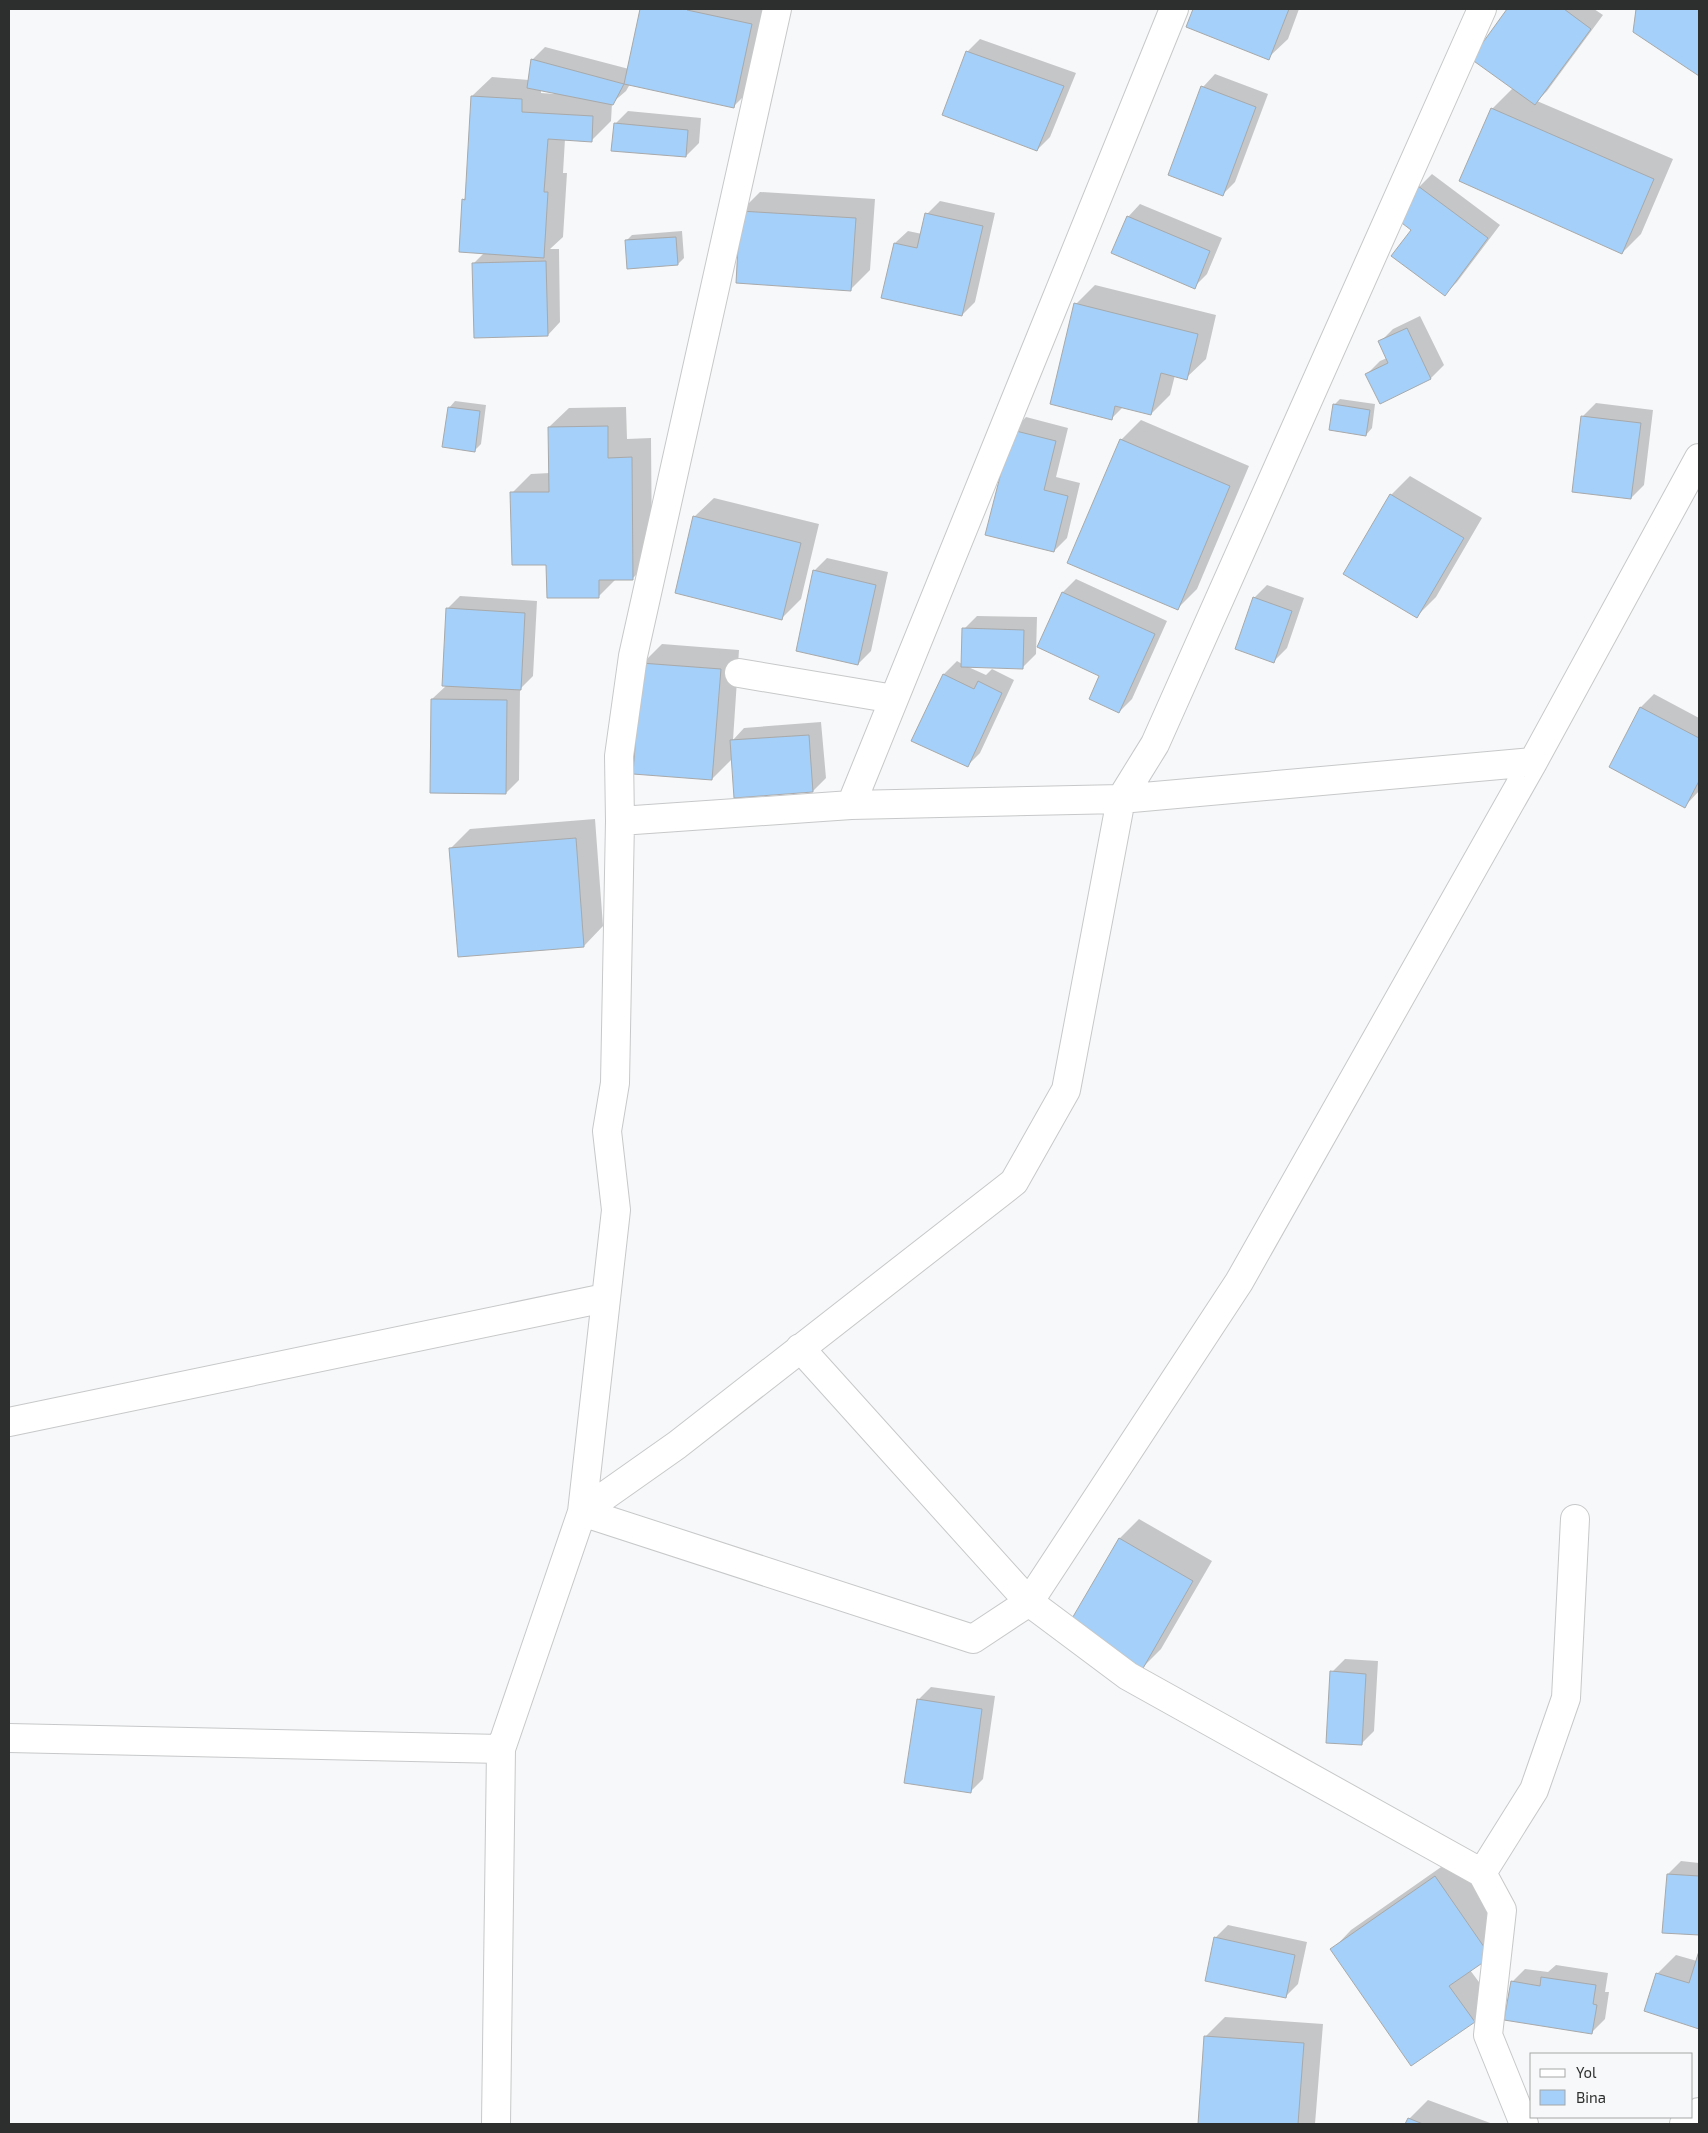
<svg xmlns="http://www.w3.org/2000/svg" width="1708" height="2133" viewBox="0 0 1708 2133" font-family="'Exo 2',sans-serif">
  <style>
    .shadow { fill: #0003; fill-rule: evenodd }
    .building { fill: #a4d0f9; stroke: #a8a9aa }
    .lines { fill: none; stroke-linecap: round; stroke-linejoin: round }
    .minor-casing { stroke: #c7c8c9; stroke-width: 30 }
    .minor { stroke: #fff; stroke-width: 28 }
  </style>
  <rect width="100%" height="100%" fill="#f7f8f9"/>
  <path class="shadow" d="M 642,9 L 769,9 L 753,87 L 734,106 L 630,84 L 626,91 L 612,103 L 611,121 L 591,141 L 565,139 L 563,173 L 567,173 L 563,237 L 550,249 L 559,249 L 560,322 L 548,335 L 474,263 L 485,252 L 463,200 L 466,197 L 472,96 L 492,77 L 529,80 L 532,60 L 545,47 L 629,69 ZM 541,89 L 555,92 L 555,94 L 541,93 Z
    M 1194,9 L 1299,9 L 1288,39 L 1268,58 L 1187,26 Z
    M 1509,9 L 1594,9 L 1603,15 L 1547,91 L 1537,101 L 1673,159 L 1641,234 L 1622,253 L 1492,109 L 1513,88 L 1473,58 Z
    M 1637,9 L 1699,9 L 1699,75 L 1634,31 Z
    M 980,39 L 1076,73 L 1050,137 L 1037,150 L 967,52 Z
    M 1215,74 L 1268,94 L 1235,182 L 1222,195 L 1203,87 Z
    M 628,111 L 701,118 L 699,143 L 686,156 L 615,124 Z
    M 1432,174 L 1500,225 L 1457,282 L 1445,294 L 1412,229 L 1396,217 L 1419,187 Z
    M 760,192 L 875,199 L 870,270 L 851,289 L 741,211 Z
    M 940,201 L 995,213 L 975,302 L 962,315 L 895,243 L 908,231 L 922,234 L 927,214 Z
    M 1140,204 L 1222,238 L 1207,274 L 1194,287 L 1128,217 Z
    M 682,231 L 684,258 L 678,264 L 626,241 L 632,235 Z
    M 1095,285 L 1216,315 L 1206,359 L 1186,378 L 1175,375 L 1170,395 L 1151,414 L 1123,407 L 1111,419 L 1076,304 Z
    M 1420,316 L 1444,365 L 1431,378 L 1380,402 L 1367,374 L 1380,361 L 1387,358 L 1380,342 L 1393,329 Z
    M 1340,399 L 1375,404 L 1372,428 L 1366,435 L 1334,405 Z
    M 455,401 L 486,405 L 481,444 L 475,450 L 449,408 Z
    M 1596,403 L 1653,410 L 1644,485 L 1631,498 L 1583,416 Z
    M 626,407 L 627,439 L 651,438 L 652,559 L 633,578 L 616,579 L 598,597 L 548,564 L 512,493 L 531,474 L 550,473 L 549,427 L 569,408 Z
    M 1026,417 L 1068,428 L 1056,477 L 1080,483 L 1067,538 L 1054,551 L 1013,430 Z
    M 1141,420 L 1249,466 L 1197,589 L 1177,609 L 1121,440 Z
    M 1410,476 L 1482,518 L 1436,597 L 1417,616 L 1391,495 Z
    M 714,498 L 819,524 L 801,599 L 782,618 L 694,517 Z
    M 827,558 L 888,572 L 871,651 L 858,664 L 814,571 Z
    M 1076,579 L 1167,621 L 1132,699 L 1119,712 L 1101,675 L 1038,646 L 1063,592 Z
    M 1267,585 L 1304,598 L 1287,648 L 1274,661 L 1254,598 Z
    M 460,596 L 537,601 L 533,676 L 520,689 L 519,780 L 506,793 L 432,699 L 447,685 L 447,609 Z
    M 977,616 L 1037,617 L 1036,654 L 1023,667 L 966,666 L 986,675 L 992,669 L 1014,680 L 980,753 L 967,766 L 913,740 L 944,674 L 957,661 L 962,664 L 964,629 Z
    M 662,644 L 739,650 L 733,740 L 744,728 L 821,722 L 826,778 L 813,791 L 733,758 L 712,779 L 643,663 Z
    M 1654,694 L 1699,718 L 1699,791 L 1685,806 L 1610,767 L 1641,707 Z
    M 595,819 L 603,926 L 584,946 L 451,848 L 470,829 Z
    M 1139,1519 L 1212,1561 L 1161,1649 L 1142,1668 L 1120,1538 Z
    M 1345,1659 L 1378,1661 L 1374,1731 L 1361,1744 L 1332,1672 Z
    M 931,1687 L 995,1696 L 983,1779 L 970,1792 L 918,1700 Z
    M 1454,1858 L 1509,1937 L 1470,1970 L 1493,2001 L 1474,2021 L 1332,1950 L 1351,1930 Z
    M 1681,1861 L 1699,1863 L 1699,1934 L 1664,1932 L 1668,1874 Z
    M 1228,1925 L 1307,1942 L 1298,1984 L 1285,1997 L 1215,1938 Z
    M 1676,1955 L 1697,1961 L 1699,1955 L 1699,2027 L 1646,2010 L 1657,1974 Z
    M 1556,1965 L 1608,1973 L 1605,1992 L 1609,1992 L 1605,2019 L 1592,2032 L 1512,1982 L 1525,1969 L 1548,1972 Z
    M 1225,2017 L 1323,2024 L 1315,2124 L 1199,2124 L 1206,2036 Z
    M 1428,2100 L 1493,2124 L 1407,2124 L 1409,2119 Z"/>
  <path class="building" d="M 640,9 L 687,9 L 687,10 L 752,24 L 734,108 L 624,84 Z
    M 1193,9 L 1289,9 L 1269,60 L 1186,27 Z
    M 1507,9 L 1564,9 L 1591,29 L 1535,105 L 1471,59 Z
    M 1636,9 L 1699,9 L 1699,76 L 1633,32 Z
    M 966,51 L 1064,86 L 1037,151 L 942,115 Z
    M 531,59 L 624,84 L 613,105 L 527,88 Z
    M 1201,86 L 1256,107 L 1223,196 L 1168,175 Z
    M 471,96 L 522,99 L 522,112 L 593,116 L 592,142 L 548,139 L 544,192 L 548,192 L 544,258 L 459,252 L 462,199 L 465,200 Z
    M 1491,108 L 1654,179 L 1622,254 L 1459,181 Z
    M 614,123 L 688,130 L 686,157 L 611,151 Z
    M 1418,186 L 1488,238 L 1445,296 L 1391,256 L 1411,230 L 1394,217 Z
    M 740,211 L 856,218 L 851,291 L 736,283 Z
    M 925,213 L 983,226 L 962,316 L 881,298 L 894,243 L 917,248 Z
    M 1127,216 L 1210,251 L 1195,289 L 1111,253 Z
    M 676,237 L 678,265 L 627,269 L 625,240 Z
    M 546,261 L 548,336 L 474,338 L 472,263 Z
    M 1074,303 L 1198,334 L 1187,380 L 1161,373 L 1151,415 L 1115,406 L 1112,420 L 1050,404 Z
    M 1407,328 L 1431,379 L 1380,404 L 1365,374 L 1388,363 L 1378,341 Z
    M 1333,404 L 1370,410 L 1366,436 L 1329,430 Z
    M 448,407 L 480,411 L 475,452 L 442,447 Z
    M 1581,416 L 1641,423 L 1631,499 L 1572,492 Z
    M 608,426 L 608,458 L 632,457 L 633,580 L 599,580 L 599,598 L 547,598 L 546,565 L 512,565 L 510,492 L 549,492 L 548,427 Z
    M 1012,430 L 1056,441 L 1044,490 L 1068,496 L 1054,552 L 985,535 Z
    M 1120,439 L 1230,486 L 1178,610 L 1067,563 Z
    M 1390,494 L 1464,538 L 1417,618 L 1343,574 Z
    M 693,516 L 801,543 L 782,620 L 675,593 Z
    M 813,570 L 876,585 L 858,665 L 796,651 Z
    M 1062,592 L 1155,634 L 1119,713 L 1089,699 L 1099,676 L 1037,647 Z
    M 1253,597 L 1292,611 L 1274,663 L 1235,649 Z
    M 446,608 L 525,613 L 521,690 L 442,686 Z
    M 962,628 L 1024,630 L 1023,669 L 961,667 Z
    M 641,663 L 721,669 L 712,780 L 633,774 Z
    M 943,674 L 974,689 L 978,681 L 1002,693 L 968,767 L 911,741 Z
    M 431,699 L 507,700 L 506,794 L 430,793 Z
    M 1640,707 L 1699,738 L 1699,781 L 1685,808 L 1609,767 Z
    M 809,735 L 813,792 L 734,798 L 730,740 Z
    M 576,838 L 584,947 L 458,957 L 449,848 Z
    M 1119,1538 L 1193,1581 L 1142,1670 L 1067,1627 Z
    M 1330,1671 L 1366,1674 L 1362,1745 L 1326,1743 Z
    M 917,1699 L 982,1709 L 971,1793 L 904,1783 Z
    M 1667,1874 L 1699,1876 L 1699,1935 L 1662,1933 Z
    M 1435,1876 L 1491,1957 L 1449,1986 L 1475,2022 L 1411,2066 L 1330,1949 Z
    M 1214,1937 L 1295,1955 L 1286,1998 L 1205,1981 Z
    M 1699,1951 L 1699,2029 L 1644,2011 L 1656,1973 L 1689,1983 Z
    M 1541,1977 L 1596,1985 L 1593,2004 L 1597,2005 L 1592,2034 L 1504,2020 L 1511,1981 L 1540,1986 Z
    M 1204,2036 L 1304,2043 L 1298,2124 L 1198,2124 Z
    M 1408,2118 L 1423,2124 L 1405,2124 Z"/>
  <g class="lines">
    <g class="minor-casing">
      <path id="minor" d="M 777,9 L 633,656 L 619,756 L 620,821 L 615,1083 L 607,1131 L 616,1210 L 582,1512 L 677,1445 L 1014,1182 L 1066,1090 L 1121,799 L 1155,744 L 1482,9
        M 739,673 L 894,699
        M 851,805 L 1174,9
        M 620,821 L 851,805 L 1121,799 L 1533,762
        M 800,1348 L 1029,1602 L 1128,1676 L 1482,1873 L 1502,1910 L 1488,2035 L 1524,2124
        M 9,1422 L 605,1298
        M 9,1738 L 501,1749
        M 1482,1873 L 1534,1790 L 1566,1698 L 1575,1519
        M 496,2124 L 501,1749 L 582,1512 L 973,1639 L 1029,1602 L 1239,1282 L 1533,762 L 1699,458
        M 1684,2124 L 1699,2112"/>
    </g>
    <use href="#minor" class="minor"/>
  </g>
  <rect width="1708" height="2133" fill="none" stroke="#2d2e2e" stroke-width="20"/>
  <rect x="1530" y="2053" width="162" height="65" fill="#f7f8f9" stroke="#a6a7a8"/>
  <rect x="1540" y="2069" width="25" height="8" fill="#ffffff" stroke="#a6a7a8"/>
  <text x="1576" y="2078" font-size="15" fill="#2d2e2e">Yol</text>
  <rect x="1540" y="2090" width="25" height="15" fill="#a4d0f9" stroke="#a6a7a8"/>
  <text x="1576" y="2103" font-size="15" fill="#2d2e2e">Bina</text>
</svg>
